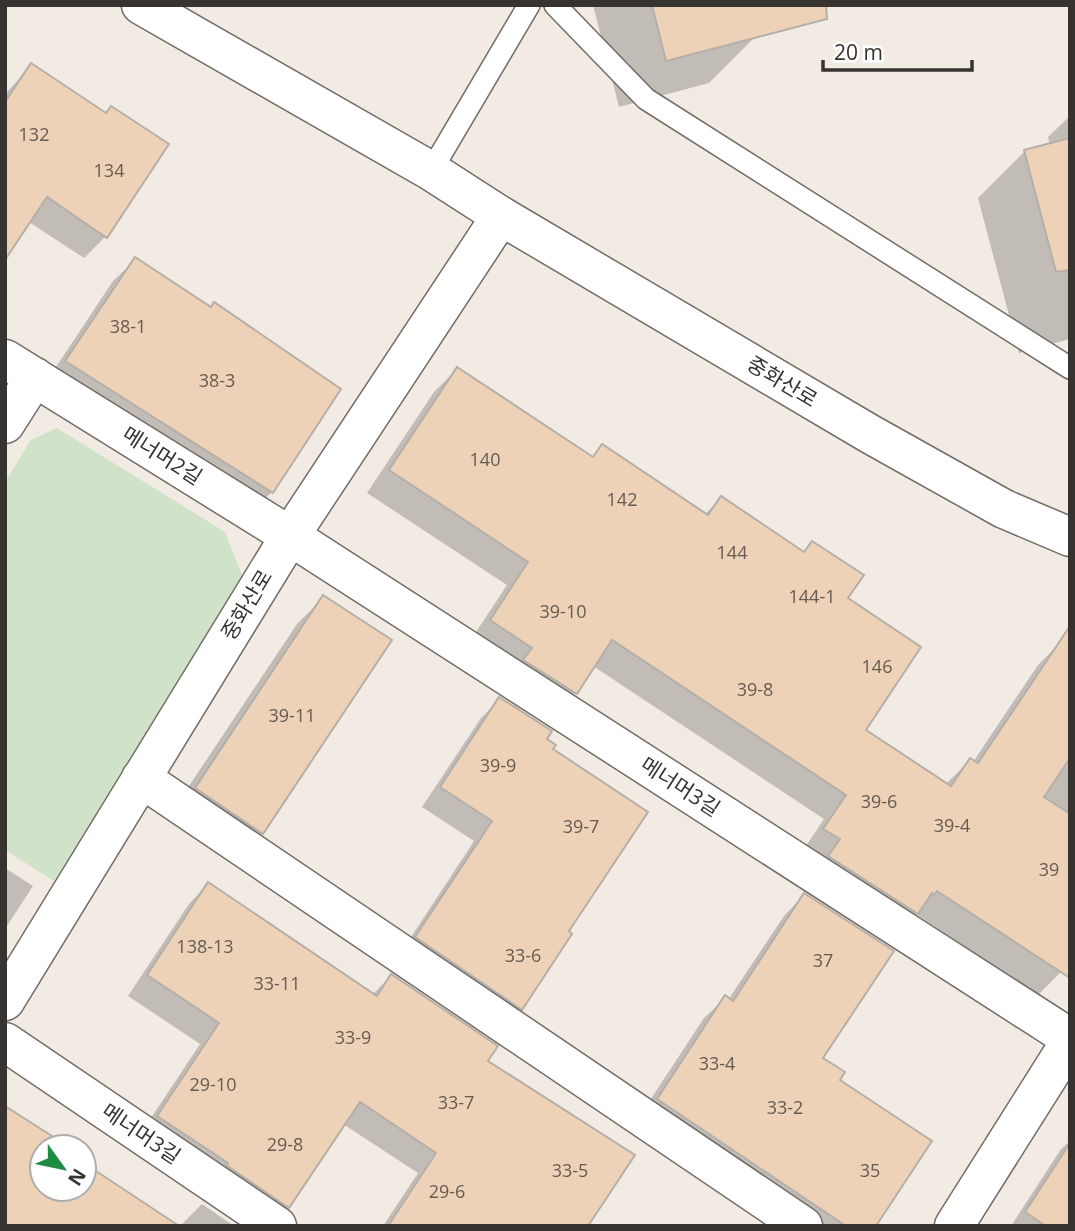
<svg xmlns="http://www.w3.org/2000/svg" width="1075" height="1231" viewBox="0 0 1075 1231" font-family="'Open Sans','Noto Sans KR',sans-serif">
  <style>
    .green { fill: #d0e3c9 }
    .shadow { fill: #0003 }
    .building { fill: #eed2b7; stroke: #b5afa8; stroke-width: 2 }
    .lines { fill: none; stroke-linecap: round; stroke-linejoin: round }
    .lane-casing { stroke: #726c66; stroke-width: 24 }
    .street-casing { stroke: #726c66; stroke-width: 41 }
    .secondary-casing { stroke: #726c66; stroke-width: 41 }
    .lane { stroke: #fff; stroke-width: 21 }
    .street { stroke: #fff; stroke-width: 38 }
    .secondary { stroke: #fff; stroke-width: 38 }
    .labels { text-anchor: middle; stroke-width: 5; stroke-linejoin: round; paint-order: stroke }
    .number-label { font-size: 18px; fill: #645b52 }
    .street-label { font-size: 21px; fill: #363330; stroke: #fff }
  </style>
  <rect width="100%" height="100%" fill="#f2ebe4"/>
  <path class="green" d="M 57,428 L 225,532 L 242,575 L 54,881 L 5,850 L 5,482 L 31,440 Z"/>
  <path class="shadow" d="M 593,5 L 748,5 L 756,36 L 709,83 L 619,107 Z
    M 32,65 L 106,236 L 84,258 L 29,222 L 5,257 L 5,94 Z
    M 1070,116 L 1070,339 L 1019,353 L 978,198 L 1025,151 L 1050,145 L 1048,137 Z
    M 136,259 L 272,492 L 249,515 L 44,385 L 113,281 Z
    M 457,369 L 591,458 L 602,447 L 704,515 L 721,498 L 802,553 L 812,543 L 846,599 L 864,731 L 946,784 L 970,760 L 973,762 L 1038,665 L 1061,642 L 1070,648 L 1070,959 L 1061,972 L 1038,995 L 916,914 L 894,936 L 802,852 L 824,819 L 593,666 L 575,693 L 552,716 L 468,644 L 507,585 L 367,493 L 434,392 Z
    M 324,597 L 262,833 L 235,860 L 169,816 L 297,624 Z
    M 500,699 L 545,740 L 550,750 L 566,932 L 521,1008 L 502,1027 L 398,957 L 474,841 L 422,807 L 481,718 Z
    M 5,868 L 33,886 L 5,929 Z
    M 208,884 L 372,995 L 391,976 L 486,1061 L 586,1226 L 383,1226 L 418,1173 L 343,1124 L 288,1207 L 268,1226 L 139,1136 L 200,1044 L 128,996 L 189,904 Z
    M 804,895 L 821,1058 L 837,1080 L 873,1226 L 791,1226 L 637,1120 L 704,1018 L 725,998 L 728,1000 L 784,916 Z
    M 1070,1141 L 1070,1226 L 1011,1226 L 1061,1149 Z
    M 202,1204 L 234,1226 L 180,1226 Z"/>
  <path class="building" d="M 652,5 L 826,5 L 827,19 L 666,61 Z
    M 31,63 L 106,113 L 111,106 L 169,144 L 107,238 L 47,197 L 5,260 L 5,102 Z
    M 1070,138 L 1070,270 L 1056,272 L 1024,150 Z
    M 135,257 L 211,307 L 214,302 L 341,389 L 273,493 L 65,361 Z
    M 457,367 L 593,457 L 602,444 L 708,515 L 721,496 L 804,552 L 812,541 L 864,575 L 848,598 L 921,647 L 866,730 L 951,786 L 970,758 L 978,763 L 1070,626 L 1070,758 L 1044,797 L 1070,814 L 1070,978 L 937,891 L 934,895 L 932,893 L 918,914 L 828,856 L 840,839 L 823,829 L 846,795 L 612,640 L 577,694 L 523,660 L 532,648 L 490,620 L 528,562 L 389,470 Z
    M 323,595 L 392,640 L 263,834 L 195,788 Z
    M 499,697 L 552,731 L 547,739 L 556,745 L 553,749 L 648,812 L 569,931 L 572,934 L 522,1010 L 415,937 L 492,821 L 440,787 Z
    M 208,882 L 377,996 L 391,974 L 498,1046 L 488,1061 L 635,1155 L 588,1226 L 388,1226 L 436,1153 L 360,1102 L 289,1208 L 226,1165 L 228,1163 L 157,1116 L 219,1023 L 147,975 Z
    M 804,893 L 894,951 L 823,1058 L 845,1072 L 840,1080 L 932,1141 L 876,1226 L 846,1226 L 657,1099 L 725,995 L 733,1001 Z
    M 5,1106 L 52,1136 L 49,1140 L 60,1147 L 42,1147 L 42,1189 L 84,1189 L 84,1163 L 179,1226 L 5,1226 Z
    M 1070,1143 L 1070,1226 L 1046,1226 L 1025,1212 Z"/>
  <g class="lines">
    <g class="lane-casing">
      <path id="lane" d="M 555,5 L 646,99 L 1070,368
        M 431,171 L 529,5"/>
    </g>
    <g class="street-casing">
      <path id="street" d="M 5,359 L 290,536 L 1070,1038
        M 5,424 L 35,377
        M 141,778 L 803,1226
        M 5,1001 L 290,536 L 501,216
        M 5,1042 L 277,1226
        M 954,1226 L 1070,1042"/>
    </g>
    <g class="secondary-casing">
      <path id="secondary" d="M 141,5 L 431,171 L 501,216 L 870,434 L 1004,509 L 1070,537"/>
    </g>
    <use href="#lane" class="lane"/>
    <use href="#street" class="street"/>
    <use href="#secondary" class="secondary"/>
  </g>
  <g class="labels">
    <g class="number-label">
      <text x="34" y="141">132</text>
      <text x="109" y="177">134</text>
      <text x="128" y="333">38-1</text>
      <text x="217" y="387">38-3</text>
      <text x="485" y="466">140</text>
      <text x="622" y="506">142</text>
      <text x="732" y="559">144</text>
      <text x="812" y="603">144-1</text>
      <text x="563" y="618">39-10</text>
      <text x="877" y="673">146</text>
      <text x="755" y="696">39-8</text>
      <text x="292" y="722">39-11</text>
      <text x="498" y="772">39-9</text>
      <text x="879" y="808">39-6</text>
      <text x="952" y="832">39-4</text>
      <text x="581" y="833">39-7</text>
      <text x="1049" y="876">39</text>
      <text x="205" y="953">138-13</text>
      <text x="523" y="962">33-6</text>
      <text x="823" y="967">37</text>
      <text x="277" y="990">33-11</text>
      <text x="353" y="1044">33-9</text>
      <text x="717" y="1070">33-4</text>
      <text x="213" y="1091">29-10</text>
      <text x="456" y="1109">33-7</text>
      <text x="785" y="1114">33-2</text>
      <text x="285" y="1151">29-8</text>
      <text x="570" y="1177">33-5</text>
      <text x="870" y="1177">35</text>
      <text x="447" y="1198">29-6</text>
    </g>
    <g class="street-label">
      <text transform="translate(782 382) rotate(31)" y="7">중화산로</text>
      <text transform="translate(162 456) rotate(32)" y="7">메너머2길</text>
      <text transform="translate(247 605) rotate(-59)" y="7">중화산로</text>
      <text transform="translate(680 787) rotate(33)" y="7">메너머3길</text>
      <text transform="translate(141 1134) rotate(34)" y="7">메너머3길</text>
    </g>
  </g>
  <rect width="1075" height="1231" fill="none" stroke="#363330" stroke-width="14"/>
  <g transform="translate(63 1168) rotate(123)"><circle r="33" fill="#ffffff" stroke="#afadac" stroke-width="2"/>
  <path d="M0-5L12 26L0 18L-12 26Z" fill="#1d8c44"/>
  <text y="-10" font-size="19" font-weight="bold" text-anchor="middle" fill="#363330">N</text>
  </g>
  <path d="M823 60v10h149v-10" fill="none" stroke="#363330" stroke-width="3.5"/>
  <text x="834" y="60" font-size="21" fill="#363330" stroke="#ffffff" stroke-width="5" paint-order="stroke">20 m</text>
</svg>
